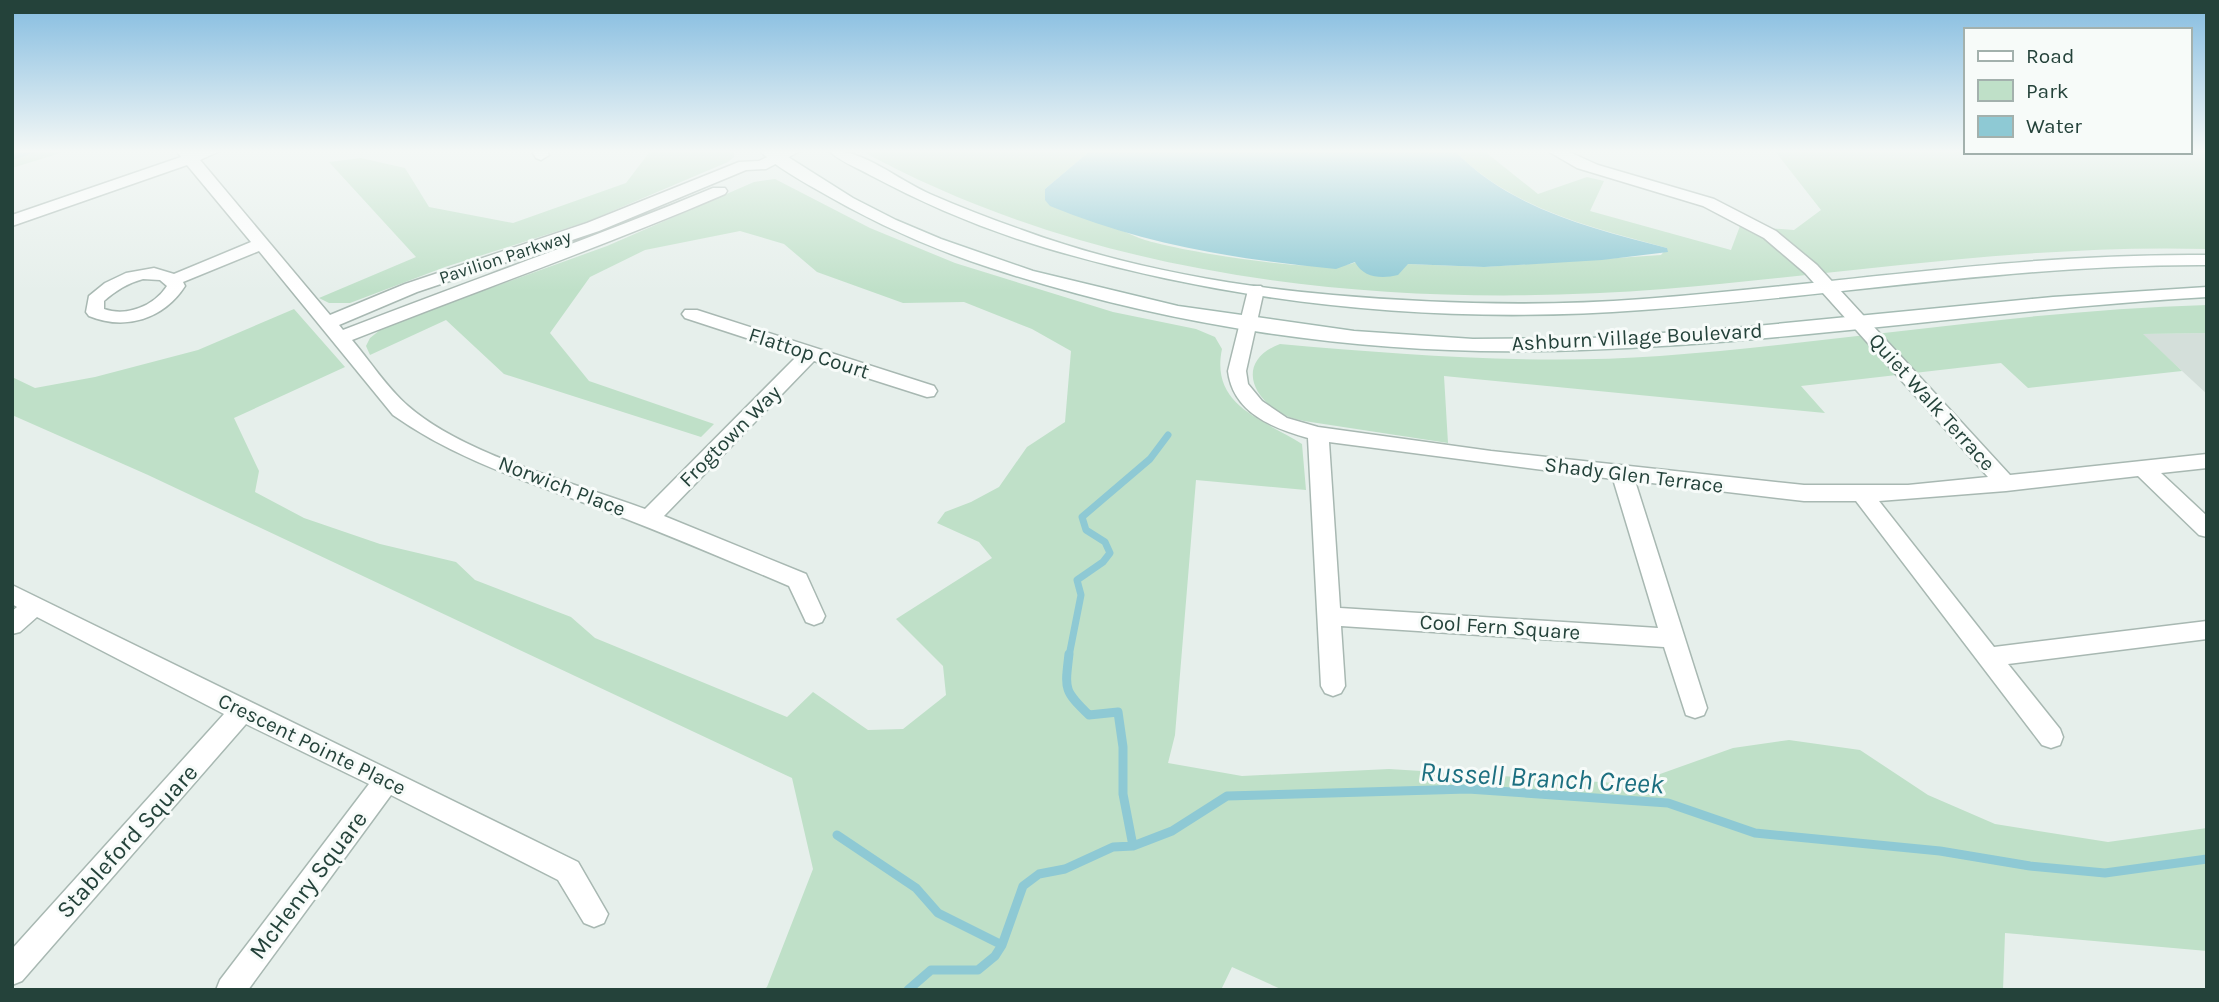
<svg xmlns="http://www.w3.org/2000/svg" width="2219" height="1002" viewBox="0 0 2219 1002" font-family="Karla,sans-serif">
  <style>
    .built { fill: #d4dfda }
    .green { fill: #bfe0c8 }
    .water { fill: #8ec9d4 }
    .lines { fill: none; stroke-linecap: round; stroke-linejoin: round }
    .stream-far2 { stroke: #8ec9d4; stroke-width: 5 }
    .stream-far1 { stroke: #8ec9d4; stroke-width: 7 }
    .stream { stroke: #8ec9d4; stroke-width: 9 }
    .minor-casing { stroke: #a8b8b2; stroke-width: 3 }
    .secondary-casing { stroke: #a4bbb3; stroke-width: 3 }
    .minor { fill: #fff; fill-rule: evenodd }
    .secondary { fill: #fff; fill-rule: evenodd }
    .labels { text-anchor: middle; stroke-width: 6; stroke-linejoin: round; paint-order: stroke }
    .far-street-label { font-size: 18px; fill: #24423a; stroke: #f7fbf9 }
    .street-label { font-size: 21px; fill: #24423a; stroke: #f7fbf9 }
    .near-street-label { font-size: 24px; fill: #24423a; stroke: #f7fbf9 }
    .near-water-label { font-size: 28px; font-style: italic; fill: #1c6f80; stroke: #f7fbf9 }
  </style>
  <rect width="100%" height="100%" fill="#e6efeb"/>
  <path class="built" d="M 2207,333 L 2207,394 L 2142,334 Z"/>
  <path class="green" d="M 12,150 L 64,150 L 64,152 L 12,168 Z
    M 651,150 L 734,150 L 734,157 L 728,162 L 589,221 L 445,267 L 350,303 L 329,303 L 319,298 L 416,257 L 329,162 L 361,158 L 405,168 L 429,207 L 513,223 L 626,183 Z
    M 860,150 L 1091,150 L 1045,189 C 1074,204 1115,230 1145,240 C 1180,251 1327,276 1356,262 L 1484,267 L 1661,255 L 1667,248 C 1591,227 1511,209 1454,150 L 1483,150 L 1538,194 L 1587,177 L 1604,181 L 1590,211 L 1731,250 L 1740,226 L 1794,230 L 1821,210 L 1774,150 L 2207,150 L 2207,249 C 2025,244 1845,274 1664,289 C 1394,310 1102,283 860,150 Z
    M 775,179 L 870,228 L 955,263 L 1113,312 L 1196,329 L 1215,337 L 1222,349 C 1210,406 1263,419 1302,444 L 1306,490 L 1196,480 L 1175,735 L 1168,763 L 1242,776 L 1389,769 L 1632,784 L 1733,748 L 1789,740 L 1860,750 L 1928,795 L 1995,824 L 2108,842 L 2207,828 L 2207,951 L 2005,933 L 2003,990 L 1283,990 L 1232,967 L 1221,990 L 763,990 L 767,987 L 813,869 L 792,778 L 148,475 L 12,415 L 12,377 L 35,388 L 95,377 L 198,350 L 294,309 L 345,367 L 234,418 L 259,471 L 255,492 L 304,518 L 380,544 L 456,562 L 475,580 L 571,617 L 595,638 L 787,717 L 813,692 L 868,730 L 903,729 L 946,695 L 943,666 L 896,619 L 992,558 L 979,542 L 937,523 L 945,512 L 971,502 L 999,487 L 1027,447 L 1065,422 L 1071,351 L 1032,329 L 964,302 L 903,303 L 817,272 L 784,244 L 740,231 L 645,250 L 590,277 L 550,333 L 589,381 L 714,424 L 701,437 L 504,374 L 446,320 L 370,355 L 366,346 L 370,338 L 385,326 L 607,246 L 754,182 Z
    M 2207,305 L 2207,333 L 2143,334 L 2182,371 L 2028,388 L 2001,363 L 1801,386 L 1825,413 L 1444,376 L 1448,443 L 1304,421 C 1297,419 1289,418 1283,414 C 1249,396 1238,360 1280,344 C 1406,355 1534,365 1660,356 C 1843,342 2024,310 2207,305 Z"/>
  <path class="water" d="M 1091,150 L 1454,150 C 1510,209 1591,228 1667,248 L 1668,252 L 1602,260 L 1484,267 L 1408,264 L 1398,275 C 1382,279 1363,278 1355,262 L 1336,269 C 1235,259 1145,245 1050,206 L 1045,200 L 1045,189 Z"/>
  <g class="lines">
    <path class="stream-far2" d="M 12,157 L 35,150"/>
    <path class="stream-far1" d="M 1069,656 L 1081,595 L 1077,580 L 1103,562 L 1110,553 L 1105,542 L 1086,530 L 1082,517 L 1150,459 L 1168,435"/>
    <path class="stream" d="M 837,835 L 916,888 L 938,913 L 1002,945
      M 1133,846 L 1172,831 L 1227,796 L 1468,789 L 1668,803 L 1755,833 L 1940,851 L 2030,866 L 2105,873 L 2207,859
      M 908,990 L 931,970 L 978,970 L 995,956 L 1002,945 L 1023,886 L 1039,874 L 1065,869 L 1113,847 L 1133,846 L 1123,794 L 1123,747 L 1118,712 L 1089,715 C 1063,690 1065,689 1069,654"/>
    <g class="minor-casing">
      <path id="minor" d="M 176,150 L 193,152 L 222,150 L 200,160 L 330,315 L 405,284 L 587,223 L 739,162 L 759,161 L 782,150 L 802,150 L 766,169 L 746,170 L 599,231 L 417,292 L 339,325 L 343,330 C 466,282 591,239 713,188 L 725,188 L 727,191 L 725,194 C 602,247 476,291 352,340 C 370,361 387,388 408,406 C 465,456 573,482 645,509 L 798,355 L 685,318 L 682,314 L 685,310 L 697,310 L 934,386 L 937,391 L 934,396 L 927,397 L 814,361 L 664,516 L 806,574 L 825,616 L 822,622 L 814,625 L 806,622 L 789,586 C 730,561 671,536 611,513 C 536,484 459,462 393,415 L 259,251 L 183,282 L 185,286 C 164,319 125,331 89,316 L 86,312 L 89,296 L 105,283 L 126,273 L 154,268 L 174,274 L 251,242 L 187,165 L 12,226 L 12,215 L 181,157 ZM 143,279 L 160,280 L 167,286 C 154,306 127,317 104,309 L 104,301 C 115,291 128,283 143,279 Z
        M 531,150 L 547,150 L 549,155 L 541,160 L 536,158 Z
        M 1546,150 L 1565,150 L 1598,165 L 1714,199 L 1776,231 L 1817,265 L 2010,475 L 2207,454 L 2207,468 L 2161,473 L 2207,516 L 2207,537 L 2199,535 L 2138,476 L 2006,491 L 1879,501 L 1994,647 L 2207,621 L 2207,639 L 2008,664 L 2060,729 L 2063,737 L 2060,745 L 2051,748 L 2042,745 L 1856,501 L 1804,501 L 1635,481 L 1707,708 L 1704,715 L 1695,718 L 1686,715 L 1664,647 L 1341,626 L 1345,686 L 1341,693 L 1333,696 L 1325,693 L 1321,686 L 1308,438 C 1273,428 1233,413 1228,371 L 1249,286 L 1261,286 L 1264,290 L 1246,371 L 1248,384 L 1262,401 L 1287,418 L 1318,427 L 1491,451 L 1804,485 L 1908,485 L 1988,477 L 1805,273 L 1764,238 L 1703,206 L 1577,168 ZM 1329,442 L 1613,479 L 1658,628 L 1340,608 Z
        M 12,585 L 578,862 L 608,914 L 604,923 L 594,927 L 584,923 L 558,880 L 391,795 L 248,990 L 216,990 L 220,980 L 369,784 L 246,724 L 22,981 L 12,985 L 12,949 L 224,714 L 37,617 L 20,632 L 12,634 L 12,611 L 17,607 L 12,604 Z"/>
    </g>
    <g class="secondary-casing">
      <path id="secondary" d="M 759,150 L 777,150 L 853,198 L 896,220 L 941,239 L 1033,271 L 1178,306 L 1354,331 L 1473,339 L 1592,338 L 1746,327 L 2053,297 L 2207,287 L 2207,297 C 1983,310 1760,348 1536,351 C 1353,354 1164,325 991,268 C 929,248 870,221 814,188 C 795,177 774,165 759,150 Z
        M 828,150 C 865,150 896,179 930,194 C 960,207 991,219 1022,230 C 1120,266 1229,286 1333,295 C 1436,304 1540,307 1643,299 C 1831,285 2018,253 2207,255 L 2207,265 C 2018,264 1830,297 1642,310 C 1441,325 1239,305 1046,248 C 985,230 926,205 870,175 C 856,167 839,161 828,150 Z"/>
    </g>
    <use href="#minor" class="minor"/>
    <use href="#secondary" class="secondary"/>
  </g>
  <linearGradient id="sky" x2="0" y2="1"><stop stop-color="#84bce0"/><stop offset="0.52" stop-color="#f4f8f6"/><stop offset="1" stop-color="#f4f8f6" stop-opacity="0"/></linearGradient>
  <rect width="2219" height="291" fill="url(#sky)"/>
  <g class="labels">
    <g class="far-street-label">
      <text transform="translate(505 257) rotate(-18)" y="6">Pavilion Parkway</text>
    </g>
    <g class="street-label">
      <text transform="translate(1637 337) rotate(-3)" y="7">Ashburn Village Boulevard</text>
      <text transform="translate(809 353) rotate(18)" y="7">Flattop Court</text>
      <text transform="translate(1932 402) rotate(48)" y="7">Quiet Walk Terrace</text>
      <text transform="translate(730 436) rotate(-45)" y="7">Frogtown Way</text>
      <text transform="translate(1634 475) rotate(7)" y="7">Shady Glen Terrace</text>
      <text transform="translate(562 486) rotate(21)" y="7">Norwich Place</text>
      <text transform="translate(1500 627) rotate(4)" y="7">Cool Fern Square</text>
      <text transform="translate(312 744) rotate(26)" y="7">Crescent Pointe Place</text>
    </g>
    <g class="near-street-label">
      <text transform="translate(127 841) rotate(-48)" y="8">Stableford Square</text>
      <text transform="translate(308 885) rotate(-53)" y="8">McHenry Square</text>
    </g>
    <g class="near-water-label">
      <text transform="translate(1542 777) rotate(3)" y="10">Russell Branch Creek</text>
    </g>
  </g>
  <rect width="2219" height="1002" fill="none" stroke="#24423a" stroke-width="28"/>
  <rect x="1964" y="28" width="228" height="126" fill="#f7fbf9" stroke="#a3b1ad" stroke-width="2"/>
  <rect x="1978" y="51" width="35" height="10" fill="#ffffff" stroke="#a3b1ad" stroke-width="2"/>
  <text x="2026" y="63" font-size="21" fill="#24423a">Road</text>
  <rect x="1978" y="80" width="35" height="21" fill="#bfe0c8" stroke="#a3b1ad" stroke-width="2"/>
  <text x="2026" y="98" font-size="21" fill="#24423a">Park</text>
  <rect x="1978" y="116" width="35" height="21" fill="#8ec9d4" stroke="#a3b1ad" stroke-width="2"/>
  <text x="2026" y="133" font-size="21" fill="#24423a">Water</text>
</svg>
